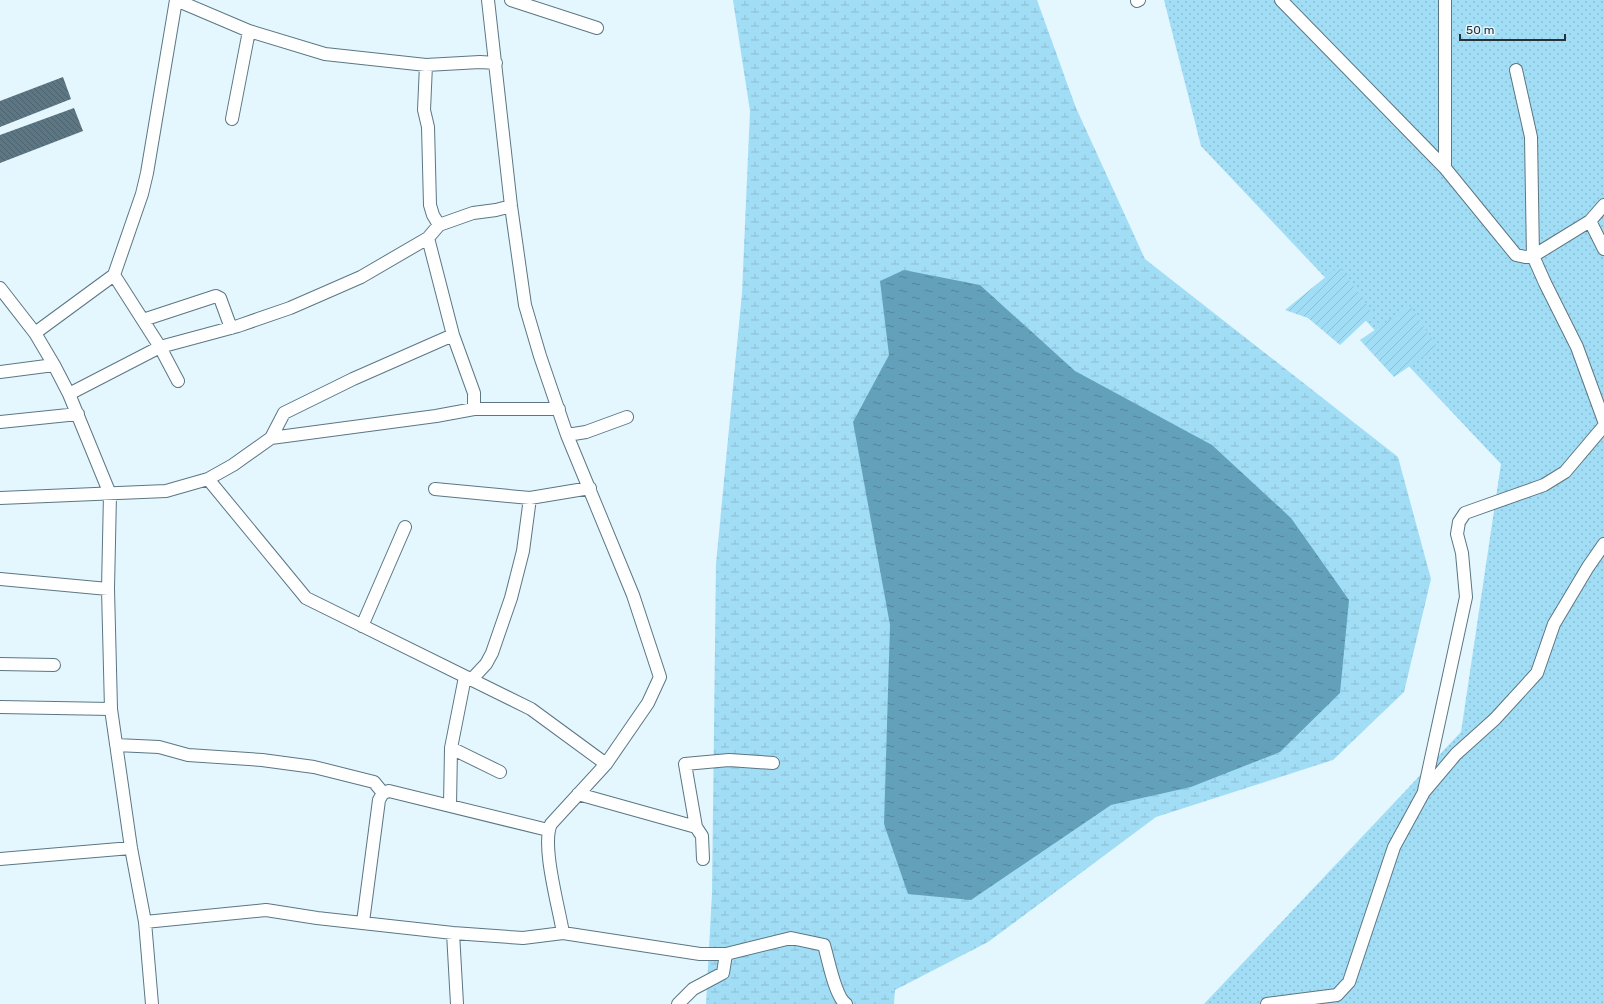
<svg xmlns="http://www.w3.org/2000/svg" width="1604" height="1004" viewBox="0 0 1604 1004" font-family="Rubik,sans-serif">
  <style>
    .grass { fill: url(#grass-dots) }
    .wetland { fill: url(#wetland-marsh) }
    .garden { fill: url(#garden-furrows) }
    .water { fill: url(#water-ripples) }
    .building { fill: url(#building-back-hatch) }
    .lines { fill: none; stroke-linecap: round; stroke-linejoin: round }
    .street-casing { stroke: #5b7783; stroke-width: 14 }
    .street { stroke: #fff; stroke-width: 12 }
  </style>
  <defs>
    <pattern id="grass-dots" width="8" height="8" patternUnits="userSpaceOnUse"><rect width="8" height="8" fill="#a2ddf6"/><path d="M2 2h.1M6 6h.1" fill="none" stroke="#8bbed4" stroke-width="1.8" stroke-linecap="round"/></pattern>
    <pattern id="wetland-marsh" width="20" height="14" patternUnits="userSpaceOnUse"><rect width="20" height="14" fill="#a2ddf6"/><path d="M1 5h8M5 5V1M11 12h8M15 12V8" fill="none" stroke="#8bbed4"/></pattern>
    <pattern id="garden-furrows" width="10" height="10" patternUnits="userSpaceOnUse"><rect width="10" height="10" fill="#a2ddf6"/><path d="M-1 1l2-2M0 10L10 0M9 11l2-2" fill="none" stroke="#8bbed4"/></pattern>
    <pattern id="water-ripples" width="26" height="14" patternUnits="userSpaceOnUse"><rect width="26" height="14" fill="#63a1bb"/><path d="M2 4q2-2 4 0t4 0M15 11q2-2 4 0t4 0" fill="none" stroke="#518499"/></pattern>
    <pattern id="building-back-hatch" width="6" height="6" patternUnits="userSpaceOnUse"><rect width="6" height="6" fill="#5c7783"/><path d="M-1 5l2 2M0 0l6 6M5-1l2 2" fill="none" stroke="#4c626c"/></pattern>
  </defs>
  <rect width="100%" height="100%" fill="#e4f6fe"/>
  <path class="grass" d="M 1164,0 L 1604,0 L 1604,1004 L 1204,1004 L 1461,732 L 1501,464 L 1201,146 Z"/>
  <path class="wetland" d="M 733,0 L 1037,0 L 1076,108 L 1145,259 L 1398,457 L 1431,579 L 1404,692 L 1333,760 L 1156,817 L 988,942 L 895,990 L 894,1004 L 706,1004 L 712,893 L 716,564 L 742,293 L 750,111 Z"/>
  <path class="garden" d="M 1339,266 L 1373,314 L 1340,345 L 1308,318 L 1285,310 Z
    M 1410,306 L 1437,347 L 1394,377 L 1360,340 Z"/>
  <path class="water" d="M 904,270 L 980,285 L 1075,371 L 1212,445 L 1291,518 L 1349,600 L 1340,693 L 1280,752 L 1191,787 L 1111,805 L 971,900 L 908,894 L 884,824 L 890,625 L 853,422 L 889,355 L 880,281 Z"/>
  <path class="building" d="M 63,77 L 71,99 L 0,127 L 0,101 Z
    M 74,108 L 83,131 L 0,163 L 0,135 Z"/>
  <g class="lines">
    <g class="street-casing">
      <path id="street" d="M 488,0 L 511,206 L 525,305 L 540,356 L 567,435 L 633,595 L 660,677 L 648,703 L 606,764 L 551,824 C 541,845 559,908 563,933
        M 511,0 L 597,28
        M 1281,0 L 1445,168 L 1516,255 L 1525,257 L 1533,256 L 1590,221 L 1604,249
        M 1445,0 L 1445,168
        M 1137,1 L 1139,0
        M 426,65 L 424,110 L 428,127 L 430,205 L 433,215 L 439,225
        M 1516,70 L 1531,137 L 1533,256 L 1545,283 L 1577,347 L 1604,421
        M 232,119 L 249,31
        M 1590,221 L 1604,205
        M 114,275 L 160,347 L 178,381
        M 0,288 L 35,333 L 54,365 L 69,394 L 110,494 L 108,589 L 111,709 L 131,848 L 145,922 L 152,1004
        M 143,320 L 216,296 L 220,298 L 231,328
        M 35,333 L 114,275 L 142,194 L 147,173 L 176,0 L 249,31 L 325,54 L 426,65 L 480,62 L 496,63
        M 0,372 L 54,365
        M 69,394 L 160,347 L 238,326 L 290,308 L 329,291 L 361,277 L 428,238 L 439,225 L 473,213 L 496,210 L 511,206
        M 474,409 L 559,409
        M 0,422 L 78,414
        M 567,435 L 586,432 L 627,417
        M 271,438 L 436,416 L 474,409 L 474,393 L 453,335 L 428,238
        M 208,479 L 306,598 L 531,709 L 606,764
        M 435,489 L 530,498 L 590,488
        M 0,498 L 166,491 L 208,479 L 233,465 L 271,438 L 284,413 L 353,379 L 453,335
        M 0,579 L 108,589
        M 362,626 L 405,527
        M 0,664 L 54,665
        M 471,680 L 486,664 L 492,653 L 511,598 L 523,551 L 530,498
        M 0,707 L 111,709
        M 116,745 L 159,747 L 188,755 L 262,760 L 314,767 L 374,782 L 383,793
        M 451,748 L 500,772
        M 1424,791 L 1466,597 L 1462,553 L 1457,534 L 1459,522 L 1465,513 L 1544,485 L 1565,472 L 1604,426
        M 578,794 L 696,827
        M 450,806 L 451,748 L 465,677
        M 0,859 L 131,848
        M 703,859 L 702,836 L 696,827 L 685,764 L 729,760 L 773,763
        M 145,922 L 266,910 L 317,918 L 453,933 L 523,938 L 563,933 L 700,954 L 726,954 L 791,938 L 824,945 C 828,958 835,997 846,1004
        M 363,922 L 379,800 L 383,793 L 389,791 L 548,830
        M 453,933 L 457,1004
        M 678,1004 L 693,989 L 723,973 L 726,954
        M 1267,1004 L 1337,995 L 1349,982 L 1394,847 L 1424,792 L 1456,754 L 1495,719 L 1537,673 L 1554,624 L 1588,567 L 1604,544"/>
    </g>
    <use href="#street" class="street"/>
  </g>
  <path d="M1460 34v6h105v-6" fill="none" stroke="#263237" stroke-width="2"/>
  <text x="1466" y="34" font-size="12" fill="#263237" stroke="#e4f6fe" stroke-width="3" paint-order="stroke">50 m</text>
</svg>
